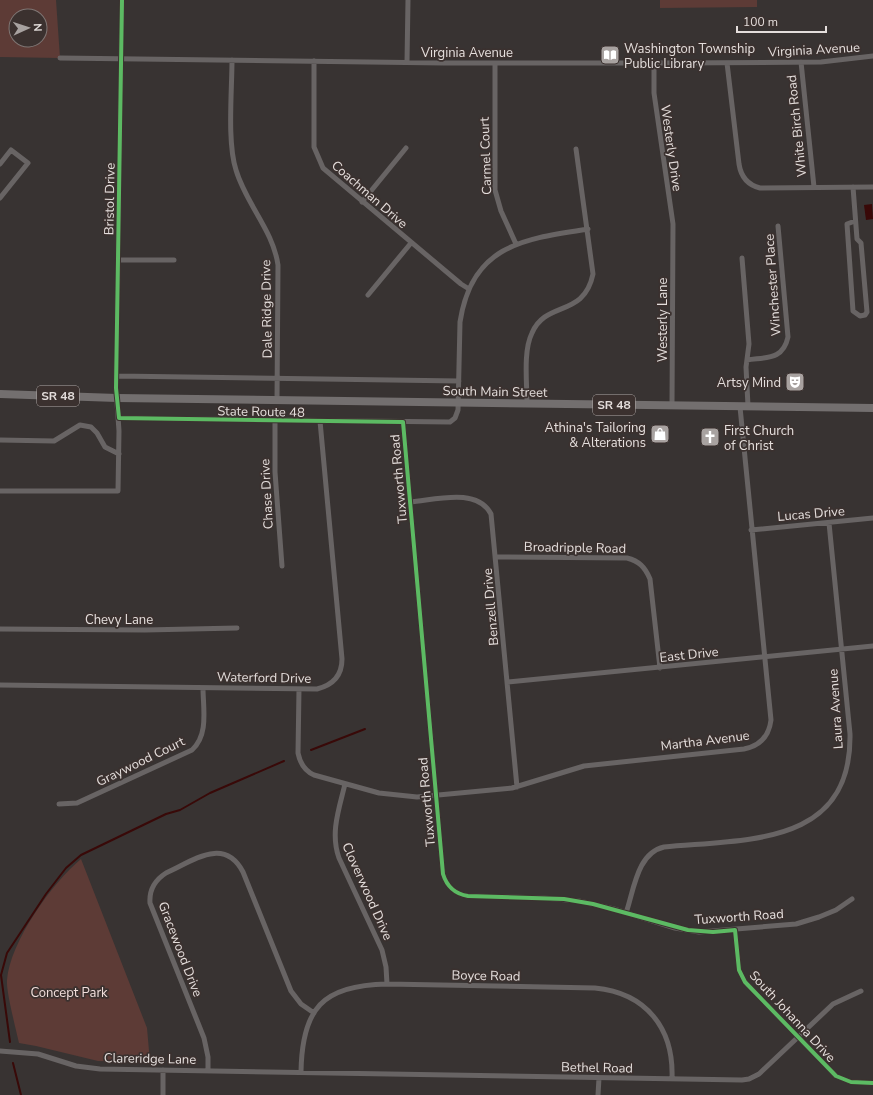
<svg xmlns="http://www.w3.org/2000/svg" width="873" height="1095" viewBox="0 0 873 1095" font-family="'Nunito Sans',sans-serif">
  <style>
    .green { fill: #5d3b36; fill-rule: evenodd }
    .water { fill: #390908 }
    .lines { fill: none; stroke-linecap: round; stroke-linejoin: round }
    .stream { stroke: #390908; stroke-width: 2 }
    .street { stroke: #686464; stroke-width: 5 }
    .primary { stroke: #736f6f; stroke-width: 8 }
    .cycleway-casing { stroke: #3b312f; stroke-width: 6 }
    .cycleway { stroke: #5cba63; stroke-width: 4 }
    .labels { text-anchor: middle; stroke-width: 3.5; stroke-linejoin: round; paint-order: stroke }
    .shield { fill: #3b312f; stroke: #b1aaa8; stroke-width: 1 }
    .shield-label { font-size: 12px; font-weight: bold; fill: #e4dedc }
    .poi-label { font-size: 13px; fill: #e4dedc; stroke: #3b312f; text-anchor: start }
    .street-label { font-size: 13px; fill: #e4dedc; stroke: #3b312f }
    .park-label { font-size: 13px; fill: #f1dedb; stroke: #3b312f }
  </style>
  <rect width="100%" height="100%" fill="#383332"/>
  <path class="green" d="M 0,0 L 56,0 L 60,58 L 0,57 ZM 16,16 L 40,16 L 40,40 L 16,40 Z
    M 660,0 L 757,0 L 757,7 L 660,8 Z
    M 81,859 L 147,1028 L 150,1062 L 98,1061 L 36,1046 L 19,1043 C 16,1029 6,992 7,980 C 10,942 52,883 81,859 Z"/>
  <path class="water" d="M 872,204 L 873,219 L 866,220 L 864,205 Z"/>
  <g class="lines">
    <path class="stream" d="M 311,750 L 365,729
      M 10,1042 L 1,975 L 7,953 L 46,894 L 66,868 L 81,855 L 166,814 L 180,810 L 210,793 L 284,761
      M 13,1063 L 21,1095"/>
    <path class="street" d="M 60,58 L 444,63 L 673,63 L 821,62 L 873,56
      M 232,60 C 232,91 227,142 236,170 C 246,204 273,230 278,265 L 277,400
      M 314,61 L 314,147 L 323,168 L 461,284 L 469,289
      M 407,62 L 408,0
      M 801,62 L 814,187
      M 495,63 L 495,190 L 501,211 L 516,244
      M 654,63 L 654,93 L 673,224 L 672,406
      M 727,63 L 739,164 C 741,177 748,185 760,188 L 873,187
      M 0,164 L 11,150 L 28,163 L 0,198
      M 853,187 L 857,239 L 861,243 L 867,312 L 865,315 L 860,316 L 853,311 L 847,224 L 855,221
      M 362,202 L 406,148
      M 742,258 L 749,344 L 746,367 L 748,406
      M 118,260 L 174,260
      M 368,295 L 411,243
      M 747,360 C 767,357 783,360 788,337 L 778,226
      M 117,376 L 459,381
      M 527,403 C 527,383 523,351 532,333 C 546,300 584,318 593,274 L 576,149
      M 119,418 L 450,422 L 455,418 L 458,410 L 460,322 C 472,245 523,239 588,229
      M 275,421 L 275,472 L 282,566
      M 403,422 L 443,874 C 447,887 455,894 468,896 L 544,898 L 579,901 L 614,909 L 675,928 L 699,932 L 796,924 L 819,917 L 836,910 L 852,899
      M 0,440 L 54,441 L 80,425 L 91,427 L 97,433 L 105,447 L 119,454
      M 0,491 L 118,491 L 119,431 L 116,388 L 122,0
      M 410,502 C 435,500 477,487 491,514 L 517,787
      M 751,530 L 873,518
      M 496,557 L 627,558 C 639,561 645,567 650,579 L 660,668
      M 0,629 L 145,630 L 237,628
      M 507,682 L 873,646
      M 0,685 L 317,689 C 333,685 342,676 342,659 L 320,421
      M 299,689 L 298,753 C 300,763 305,771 314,775 L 379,793 L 417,797 L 512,788 L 584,766 L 744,749 C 760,746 769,736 771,720 L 740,407
      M 345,784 C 339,809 330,833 339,858 L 382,950 L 386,967 L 387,984
      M 59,804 L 77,803 L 192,750 C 209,735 203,708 203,688
      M 626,913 C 634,890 637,853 664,847 C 746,839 852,847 850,734 L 829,523
      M 735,930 L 739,970 L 745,982 L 836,1076 L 851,1082 L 873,1083
      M 0,1051 L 38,1054 L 76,1066 L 100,1069 L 742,1080 L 749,1079 L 759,1074 L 833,1004 L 861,991
      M 208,1070 L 208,1057 L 204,1038 L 150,903 C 149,889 155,880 166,873 C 193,861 224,836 243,872 L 291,991 L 301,1004 L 314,1013
      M 301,1072 C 302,1009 322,985 387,984 L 595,988 C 646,993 674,1028 672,1079
      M 163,1095 L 163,1070
      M 598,1095 L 599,1078"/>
    <path class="primary" d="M 0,394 L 117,398 L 873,408"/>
    <g class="cycleway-casing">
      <path id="cycleway" d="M 122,0 L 116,388 L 119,418 L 403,422 L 443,874 C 447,887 455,894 468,896 L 564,899 L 593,904 L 688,930 L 713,932 L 735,930 L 739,970 L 745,982 L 836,1076 L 851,1082 L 873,1083"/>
    </g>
    <use href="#cycleway" class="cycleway"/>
  </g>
  <defs>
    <g id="library-square" transform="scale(1)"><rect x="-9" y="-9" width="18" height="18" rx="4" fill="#a8a2a0" stroke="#3b312f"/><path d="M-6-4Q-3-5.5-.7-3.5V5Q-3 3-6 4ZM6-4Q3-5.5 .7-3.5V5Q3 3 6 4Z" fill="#fff"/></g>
    <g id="theatre-square" transform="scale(1)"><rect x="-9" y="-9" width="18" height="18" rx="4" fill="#a8a2a0" stroke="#3b312f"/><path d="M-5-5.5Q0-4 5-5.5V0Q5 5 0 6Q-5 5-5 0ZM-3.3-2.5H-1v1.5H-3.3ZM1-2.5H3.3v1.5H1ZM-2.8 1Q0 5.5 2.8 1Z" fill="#fff"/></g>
    <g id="shop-square" transform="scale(1)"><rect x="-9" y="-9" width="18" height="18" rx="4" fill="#a8a2a0" stroke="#3b312f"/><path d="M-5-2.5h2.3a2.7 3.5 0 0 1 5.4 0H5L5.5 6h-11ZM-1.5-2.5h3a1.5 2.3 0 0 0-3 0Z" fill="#fff"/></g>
    <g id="church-square" transform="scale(1)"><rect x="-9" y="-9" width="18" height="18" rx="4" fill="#a8a2a0" stroke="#3b312f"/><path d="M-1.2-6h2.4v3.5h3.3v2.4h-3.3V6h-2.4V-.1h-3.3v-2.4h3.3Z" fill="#fff"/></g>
  </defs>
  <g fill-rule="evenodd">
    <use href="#library-square" x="610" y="55"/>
    <use href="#theatre-square" x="795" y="382"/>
    <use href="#shop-square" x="660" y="434"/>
    <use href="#church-square" x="710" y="437"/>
  </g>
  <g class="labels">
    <g class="shield">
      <rect x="37" y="386" width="42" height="20" rx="3"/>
      <rect x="593" y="395" width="42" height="20" rx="3"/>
    </g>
    <g class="shield-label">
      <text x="58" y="400">SR 48</text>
      <text x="614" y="409">SR 48</text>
    </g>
    <g class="poi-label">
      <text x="624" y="53">Washington Township<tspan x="624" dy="15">Public Library</tspan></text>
      <text x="781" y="387" text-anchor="end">Artsy Mind</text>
      <text x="646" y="432" text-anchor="end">Athina's Tailoring<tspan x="646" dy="15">&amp; Alterations</tspan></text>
      <text x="724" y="435">First Church<tspan x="724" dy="15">of Christ</tspan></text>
    </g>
    <g class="street-label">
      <text transform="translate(814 49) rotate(-3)" y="5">Virginia Avenue</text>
      <text x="467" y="57">Virginia Avenue</text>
      <text transform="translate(796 126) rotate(-96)" y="5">White Birch Road</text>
      <text transform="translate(672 148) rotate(82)" y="5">Westerly Drive</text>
      <text transform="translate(485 156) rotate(-92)" y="5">Carmel Court</text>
      <text transform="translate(370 194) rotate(41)" y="5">Coachman Drive</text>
      <text transform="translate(109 199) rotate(-89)" y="5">Bristol Drive</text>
      <text transform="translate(772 285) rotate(-94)" y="5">Winchester Place</text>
      <text transform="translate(266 309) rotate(-91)" y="5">Dale Ridge Drive</text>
      <text transform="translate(662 320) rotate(-90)" y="5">Westerly Lane</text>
      <text transform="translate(495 391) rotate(1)" y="5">South Main Street</text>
      <text transform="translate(261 411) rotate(1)" y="5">State Route 48</text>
      <text transform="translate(398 479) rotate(-95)" y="5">Tuxworth Road</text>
      <text transform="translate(266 494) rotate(-93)" y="5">Chase Drive</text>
      <text transform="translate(811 513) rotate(-5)" y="5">Lucas Drive</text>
      <text transform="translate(575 547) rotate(1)" y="5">Broadripple Road</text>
      <text transform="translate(490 607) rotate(-95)" y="5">Benzell Drive</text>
      <text x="119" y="624">Chevy Lane</text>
      <text transform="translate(689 654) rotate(-6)" y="5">East Drive</text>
      <text transform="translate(264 677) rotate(1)" y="5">Waterford Drive</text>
      <text transform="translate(835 709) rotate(-94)" y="5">Laura Avenue</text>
      <text transform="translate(705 740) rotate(-7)" y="5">Martha Avenue</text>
      <text transform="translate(140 761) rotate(-26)" y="5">Graywood Court</text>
      <text transform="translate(426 802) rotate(-95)" y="5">Tuxworth Road</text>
      <text transform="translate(368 891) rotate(66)" y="5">Cloverwood Drive</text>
      <text transform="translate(739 916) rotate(-4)" y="5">Tuxworth Road</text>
      <text transform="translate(181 949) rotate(69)" y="5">Gracewood Drive</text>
      <text transform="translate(486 975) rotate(1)" y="5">Boyce Road</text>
      <text transform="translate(793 1016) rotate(47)" y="5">South Johanna Drive</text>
      <text transform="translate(150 1058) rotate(1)" y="5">Clareridge Lane</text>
      <text transform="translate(597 1067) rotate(1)" y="5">Bethel Road</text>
    </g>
    <g class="park-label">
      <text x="69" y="997">Concept Park</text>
    </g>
  </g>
  <g transform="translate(28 28) rotate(87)"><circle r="19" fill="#3b312f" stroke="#7f7674"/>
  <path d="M0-3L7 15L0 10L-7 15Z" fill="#a8a2a0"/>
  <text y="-6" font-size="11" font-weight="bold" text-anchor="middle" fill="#e4dedc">N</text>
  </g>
  <path d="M737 26v6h89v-6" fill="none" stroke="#e4dedc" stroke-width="2"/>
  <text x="743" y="26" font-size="12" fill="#e4dedc" stroke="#3b312f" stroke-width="3" paint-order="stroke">100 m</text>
</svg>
